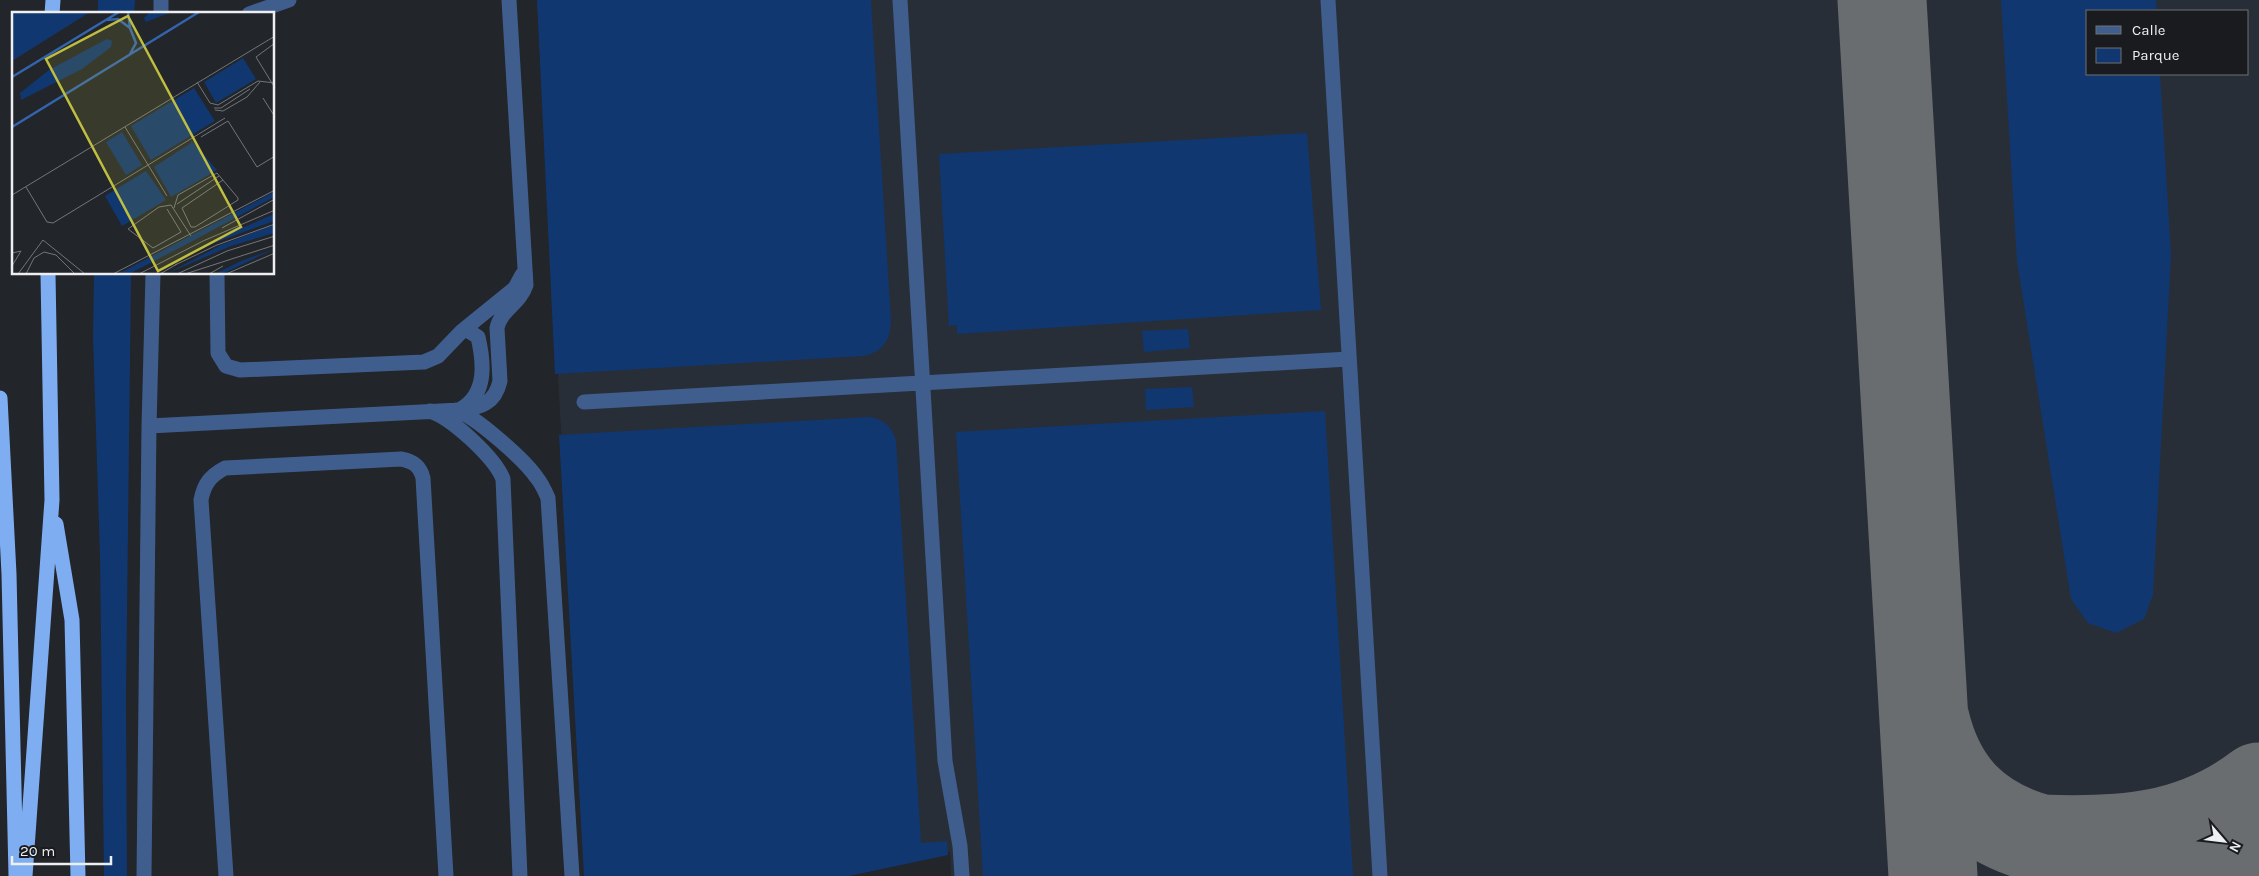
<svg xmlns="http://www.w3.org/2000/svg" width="2259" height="876" viewBox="0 0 2259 876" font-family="Karla,sans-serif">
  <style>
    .built { fill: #282e37; fill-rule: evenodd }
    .green { fill: #113771 }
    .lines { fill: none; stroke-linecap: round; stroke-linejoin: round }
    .taxiway { stroke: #6a6d70; stroke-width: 89 }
    .minor { stroke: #3f5e8d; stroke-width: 15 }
    .highway { stroke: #7fadf2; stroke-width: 15 }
    .inset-river { fill: none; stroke: #3464ad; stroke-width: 2.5 }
    .inset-road { fill: none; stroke: #737679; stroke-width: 1 }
    .view { fill: #bfbe41; fill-opacity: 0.15; stroke: #bfbe41; stroke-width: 2.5 }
    .inset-edge { fill: none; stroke: #edeff2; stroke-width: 2.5 }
  </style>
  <rect width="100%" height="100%" fill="#222529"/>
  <path class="built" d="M 537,0 L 2259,0 L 2259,876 L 951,876 L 950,852 L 837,876 L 586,876 ZM 2088,11 L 2248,11 L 2248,74 L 2088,74 Z"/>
  <path class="green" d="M 98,0 L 135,0 L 134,14 L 98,14 Z
    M 537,0 L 871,0 L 891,321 C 890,341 883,352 863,356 L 555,374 Z
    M 2001,0 L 2156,0 L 2157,11 L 2088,11 L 2088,74 L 2160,74 L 2171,255 L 2153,595 L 2144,619 L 2116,633 L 2088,623 L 2071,599 L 2017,261 Z
    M 1307,133 L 1321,310 L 957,334 L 957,325 L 949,326 L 939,154 Z
    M 94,274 L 131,274 L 126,699 L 127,876 L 104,876 L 100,556 L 93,337 Z
    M 1188,329 L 1190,348 L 1144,352 L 1142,331 Z
    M 1192,387 L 1194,407 L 1146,410 L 1145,389 Z
    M 1325,411 L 1353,876 L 983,876 L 956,432 Z
    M 869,417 C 884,419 891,426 896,440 L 921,843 L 947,841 L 948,855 L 849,876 L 584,876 L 559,435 Z"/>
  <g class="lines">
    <path class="taxiway" d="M 1882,0 L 1933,876
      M 1925,720 C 1940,784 1977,822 2041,839 C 2122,842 2192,838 2259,787
      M 2146,837 L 2207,852 L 2259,872"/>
    <path class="minor" d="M 900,0 L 945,761 L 960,846 L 962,876
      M 1328,0 L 1380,876
      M 161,14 L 161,0
      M 249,14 L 289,0
      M 217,274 L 218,353 L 226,366 L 240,370 L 424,362 L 438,356 L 462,331 L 467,330 L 478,337 C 484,363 487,394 461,409
      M 462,331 L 515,288 L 522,275
      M 584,402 L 1349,359
      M 456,410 C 475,416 525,460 537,478 C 542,484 545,491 548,498 L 572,876
      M 430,411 C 452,418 495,458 503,479 L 520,876
      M 149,426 L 460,410 C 481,408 495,403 500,381 L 497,328 C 501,309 520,304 526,285 L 509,0
      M 144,876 L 149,426 L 153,274
      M 226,876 L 201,500 C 204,484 210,476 225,468 L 401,459 C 413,461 420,466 423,478 L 446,876"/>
    <path class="highway" d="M 52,14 L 53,0
      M 0,398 L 9,574 L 16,875
      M 56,524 L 72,620 L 78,876
      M 25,876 L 52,500 L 48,274"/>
  </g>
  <g transform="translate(12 12)">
    <rect width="262" height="262" fill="#222529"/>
    <path d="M 0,0 L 78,0 L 0,49 ZM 138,0 L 160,0 L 134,10 L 132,6 ZM 95,27 L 100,29 L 99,35 L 70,57 L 9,88 L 8,81 L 37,58 ZM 231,46 L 244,67 L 204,91 L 192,70 ZM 182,76 L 203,109 L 139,148 L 119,114 ZM 110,120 L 130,153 L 114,163 L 94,130 ZM 179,128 L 205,158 L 159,185 L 142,155 L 179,131 ZM 134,159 L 154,188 L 110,214 L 93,184 ZM 262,180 L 262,185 L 173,233 L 117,262 L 106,262 ZM 262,202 L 262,209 L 202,231 L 221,220 ZM 262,213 L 262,221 L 219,234 L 154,262 L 209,233 ZM 262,237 L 210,262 L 203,262 L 229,249 Z" fill="#113771"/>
    <path class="inset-river" d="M 116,0 L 118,16M 95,8 L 106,7 L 118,16 L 124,31 L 118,42M 0,65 L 107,0M 0,115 L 187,0"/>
    <path class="inset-road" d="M 263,31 L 244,45 L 263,76M 185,70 L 198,91M 251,86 L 263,105M 198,91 L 206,93 L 246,69 L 263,71M 202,96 L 209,96 L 238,77M 203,98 L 211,99 L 235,85 L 248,70M 113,115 L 155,184M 189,125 L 216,109 L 245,155 L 263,144M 14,175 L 35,210 L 41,211 L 213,106M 0,183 L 263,24M 165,192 L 207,164M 162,196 L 166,183 L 205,161 L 226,186 L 226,188 L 183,215 L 179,215 L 170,196 L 211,168M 155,197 L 169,220 L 141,236 L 116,217 L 147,195 L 159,193 L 179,224M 210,216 L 263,187M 0,241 L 9,239 L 0,254M 163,253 L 205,233 L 263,212M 6,262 L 31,228 L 73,262M 14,262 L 22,246 L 32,240 L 44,243 L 63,262M 101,262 L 263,178M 127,262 L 191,229 L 263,198M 148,262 L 165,252M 165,262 L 215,239 L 263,224M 173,262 L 263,233M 197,262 L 211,254M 214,262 L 263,241"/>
    <path class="view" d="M 116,4 L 229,215 L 146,259 L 34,47 Z"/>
    <rect width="262" height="262" class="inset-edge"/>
  </g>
  <rect x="2086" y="10" width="162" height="65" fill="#191b1f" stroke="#6e7073"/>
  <rect x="2096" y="26" width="25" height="8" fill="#3f5e8d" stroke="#6e7073"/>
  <text x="2132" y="35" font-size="15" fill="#edeff2">Calle</text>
  <rect x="2096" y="48" width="25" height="15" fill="#113771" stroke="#6e7073"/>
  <text x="2132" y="60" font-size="15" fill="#edeff2">Parque</text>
  <g transform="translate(2224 841) rotate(118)" stroke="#191b1f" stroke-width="4" paint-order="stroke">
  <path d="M0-4L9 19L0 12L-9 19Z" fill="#edeff2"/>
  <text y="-8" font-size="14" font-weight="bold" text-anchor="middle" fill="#edeff2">N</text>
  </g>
  <path d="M12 856v8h99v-8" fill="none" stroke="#edeff2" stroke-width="2.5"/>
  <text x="20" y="856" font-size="15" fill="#edeff2" stroke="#191b1f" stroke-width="4" paint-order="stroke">20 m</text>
</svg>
